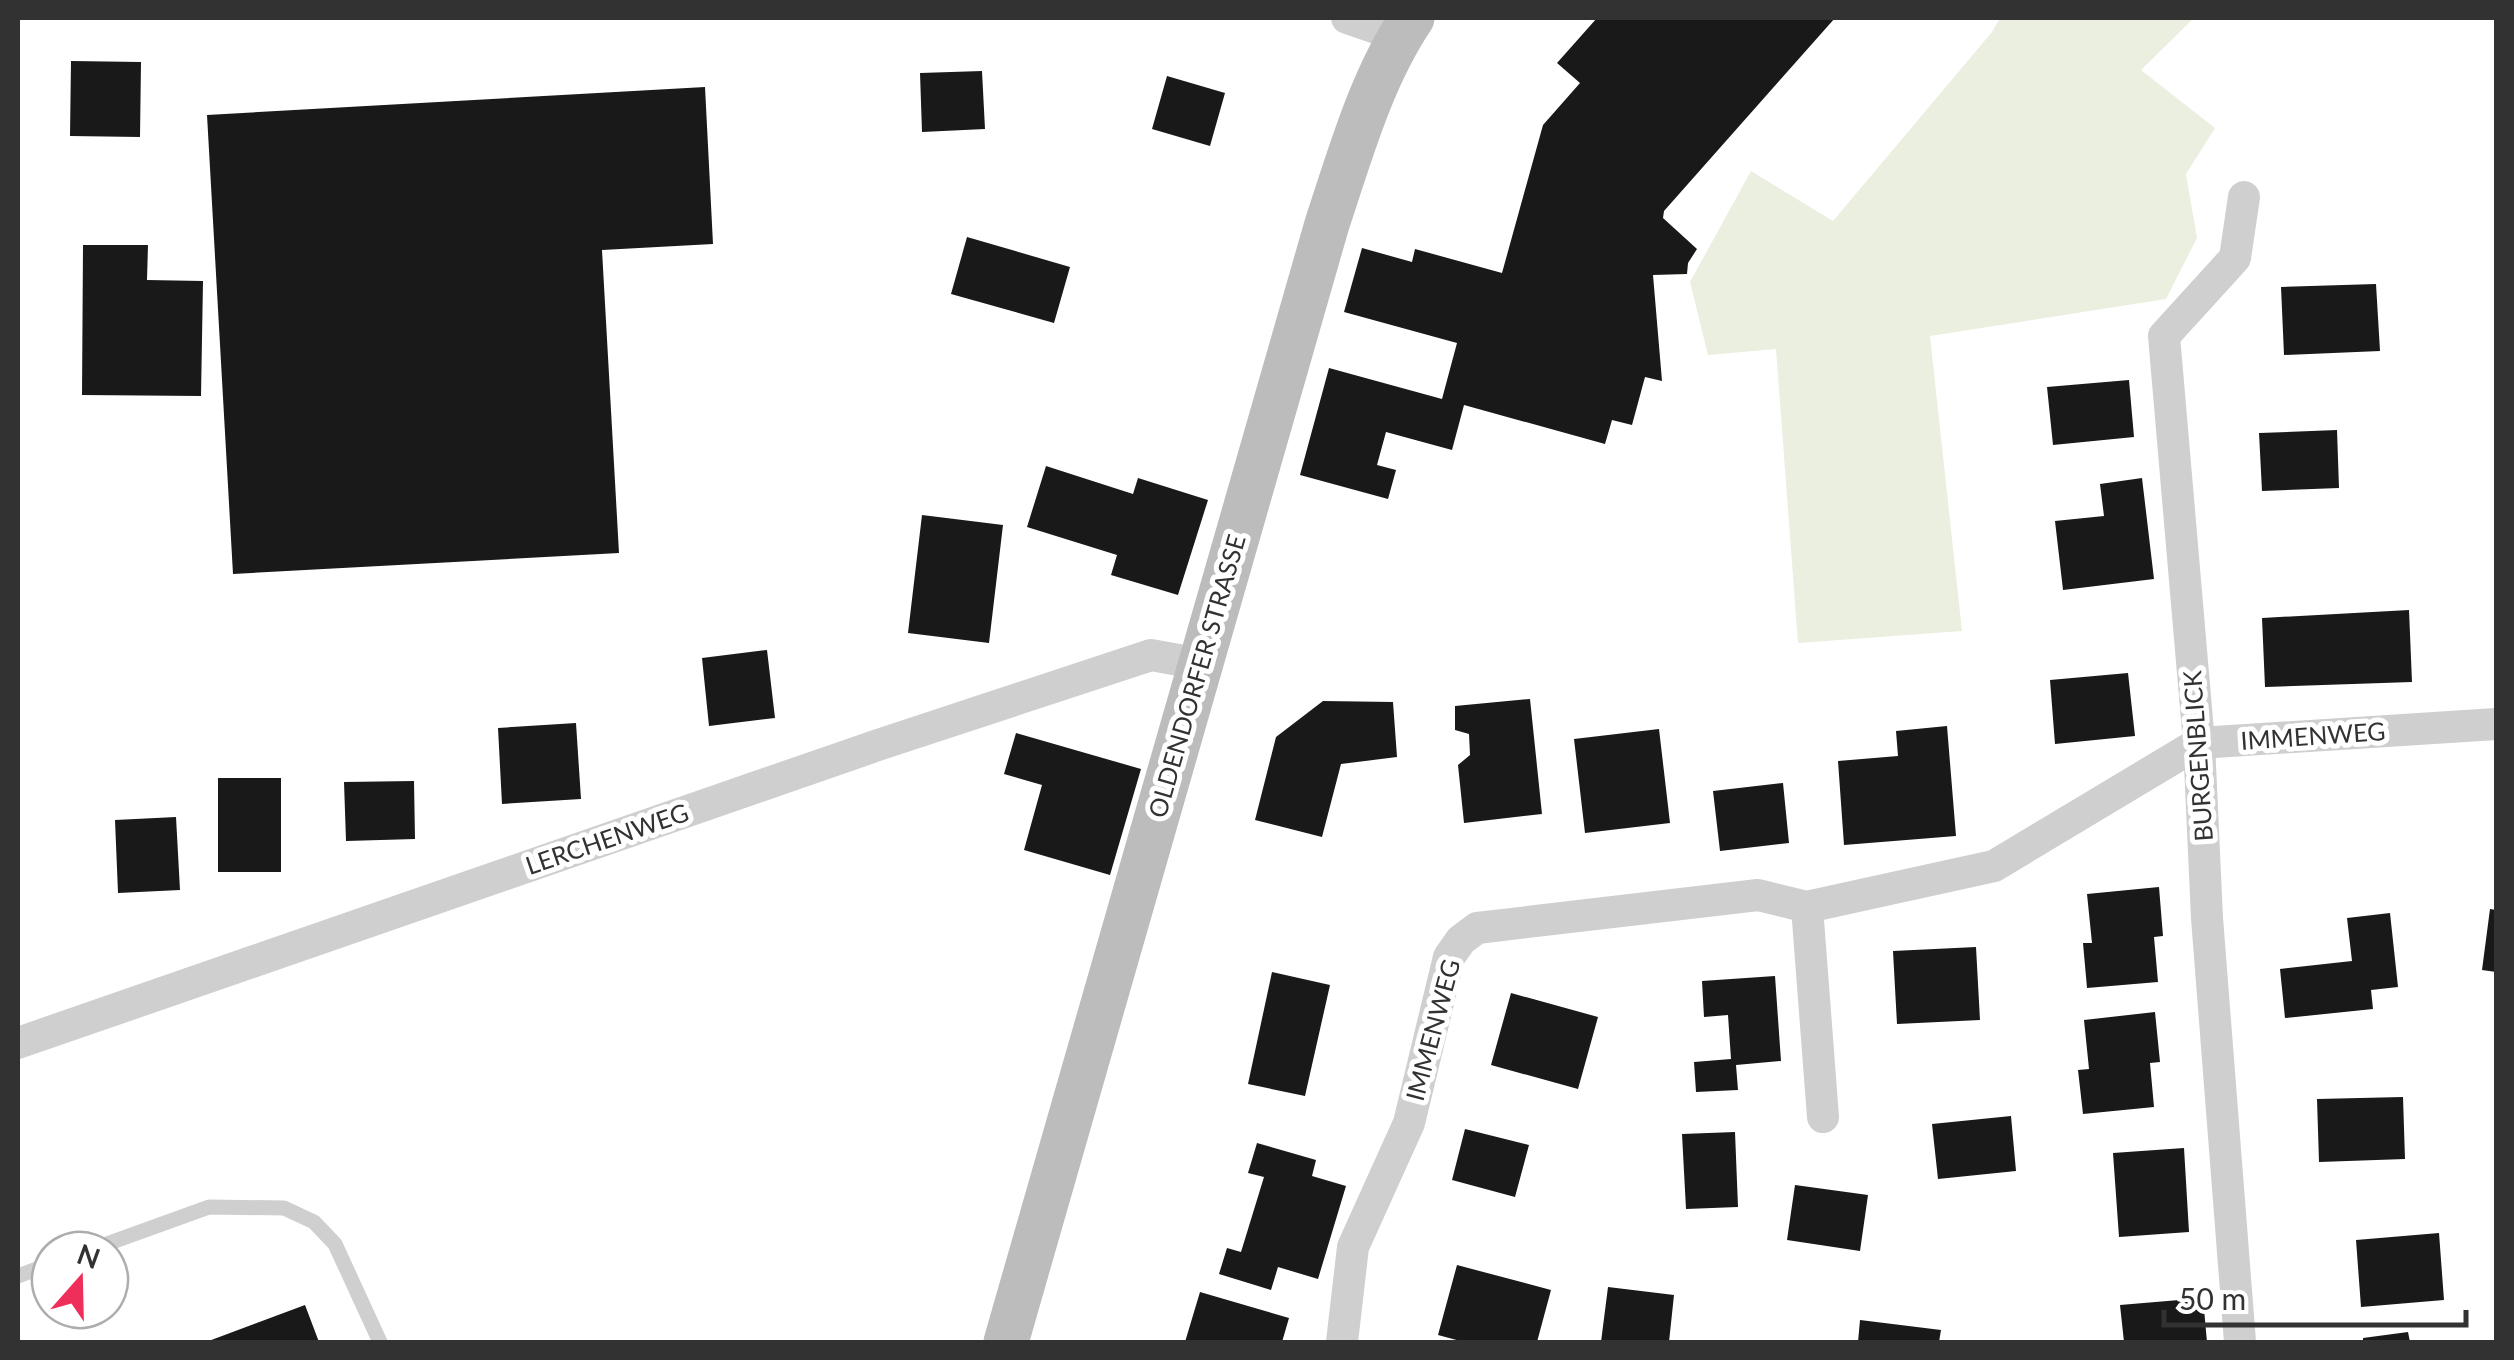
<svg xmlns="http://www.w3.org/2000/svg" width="2514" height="1360" viewBox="0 0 2514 1360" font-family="Lato,sans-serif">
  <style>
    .green { fill: #ebefe0 }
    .building { fill: #191919 }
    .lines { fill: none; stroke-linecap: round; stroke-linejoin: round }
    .lane { stroke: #cfcfcf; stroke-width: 15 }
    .street { stroke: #cfcfcf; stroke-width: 32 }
    .secondary { stroke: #bcbcbc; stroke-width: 45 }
    .labels { text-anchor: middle; stroke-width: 10; stroke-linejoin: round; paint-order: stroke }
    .street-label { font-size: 25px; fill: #323232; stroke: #fff }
  </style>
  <rect width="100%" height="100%" fill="#fff"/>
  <path class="green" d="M 2000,18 L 2194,18 L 2141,70 L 2215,128 L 2186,174 L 2197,238 L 2166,299 L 1930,336 L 1962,631 L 1798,643 L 1776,349 L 1708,355 L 1690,282 L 1751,171 L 1833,221 L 1992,32 Z"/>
  <path class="building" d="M 1597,18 L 1835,18 L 1664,211 L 1663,218 L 1697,249 L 1688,263 L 1687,274 L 1653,275 L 1662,381 L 1645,377 L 1632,425 L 1612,420 L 1605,444 L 1464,405 L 1452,450 L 1386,432 L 1377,465 L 1396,470 L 1388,499 L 1300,475 L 1329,368 L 1442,399 L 1457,343 L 1344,312 L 1362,248 L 1412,262 L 1415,249 L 1502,273 L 1543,125 L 1580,83 L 1557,63 Z
    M 71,61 L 141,62 L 140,137 L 70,136 Z
    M 982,71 L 985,129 L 922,132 L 920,73 Z
    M 1167,76 L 1225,93 L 1210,146 L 1152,129 Z
    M 705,87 L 713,244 L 602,250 L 619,553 L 233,574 L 207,115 Z
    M 967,237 L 1070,267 L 1054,323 L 951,294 Z
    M 83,245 L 148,245 L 147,280 L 203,281 L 201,396 L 82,395 Z
    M 2376,284 L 2380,351 L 2284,355 L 2281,287 Z
    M 2129,380 L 2134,437 L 2053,445 L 2047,387 Z
    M 2337,430 L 2339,488 L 2262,491 L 2259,433 Z
    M 1046,466 L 1133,494 L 1138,478 L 1208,500 L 1178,595 L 1111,575 L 1117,555 L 1027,527 Z
    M 2142,478 L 2154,579 L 2063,590 L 2055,521 L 2104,516 L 2100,484 Z
    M 922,515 L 1003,525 L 989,643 L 908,633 Z
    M 2409,610 L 2412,682 L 2265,687 L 2262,618 Z
    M 767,650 L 775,718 L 709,726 L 702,658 Z
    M 2128,673 L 2135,736 L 2055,744 L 2050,680 Z
    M 1530,699 L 1542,814 L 1464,823 L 1458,765 L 1470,755 L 1469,734 L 1455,730 L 1455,706 Z
    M 1323,701 L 1393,702 L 1397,757 L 1341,764 L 1322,837 L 1255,820 L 1276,737 Z
    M 576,723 L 581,799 L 502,804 L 498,728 Z
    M 1947,726 L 1956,836 L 1844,845 L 1838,761 L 1898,756 L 1896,731 Z
    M 1659,729 L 1670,823 L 1585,833 L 1574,739 Z
    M 1016,733 L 1141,769 L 1110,875 L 1024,850 L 1042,785 L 1004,774 Z
    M 218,778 L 281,778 L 281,872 L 218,872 Z
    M 414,781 L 415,839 L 346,841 L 344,782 Z
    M 1783,783 L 1789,843 L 1720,851 L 1713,791 Z
    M 176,817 L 180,890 L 118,893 L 115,820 Z
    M 2159,887 L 2163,936 L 2154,937 L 2158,982 L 2087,988 L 2083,943 L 2092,943 L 2087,894 Z
    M 2490,909 L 2496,910 L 2496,972 L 2482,970 Z
    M 2390,913 L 2398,987 L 2371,990 L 2373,1009 L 2285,1018 L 2280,969 L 2352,961 L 2347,918 Z
    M 1976,947 L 1980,1020 L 1897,1024 L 1893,951 Z
    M 1272,972 L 1330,985 L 1305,1096 L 1248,1084 Z
    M 1775,976 L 1781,1061 L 1736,1065 L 1738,1090 L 1696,1092 L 1694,1062 L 1731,1059 L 1728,1015 L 1704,1017 L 1702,981 Z
    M 1511,993 L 1598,1017 L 1578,1089 L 1491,1065 Z
    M 2155,1012 L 2160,1062 L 2150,1063 L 2154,1107 L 2083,1114 L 2078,1070 L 2089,1069 L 2084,1020 Z
    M 2403,1097 L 2405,1159 L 2319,1162 L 2317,1099 Z
    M 2011,1116 L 2016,1171 L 1938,1179 L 1932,1124 Z
    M 1465,1129 L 1529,1145 L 1515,1197 L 1452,1180 Z
    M 1735,1132 L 1738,1207 L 1686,1209 L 1682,1134 Z
    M 1257,1143 L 1316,1160 L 1312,1176 L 1346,1186 L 1318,1279 L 1278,1267 L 1271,1290 L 1219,1274 L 1227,1248 L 1241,1252 L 1264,1177 L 1248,1173 Z
    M 2184,1148 L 2189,1232 L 2119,1237 L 2113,1153 Z
    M 1795,1185 L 1868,1195 L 1860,1251 L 1787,1240 Z
    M 2439,1233 L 2444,1300 L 2361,1307 L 2356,1240 Z
    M 1457,1265 L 1551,1290 L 1537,1342 L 1464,1342 L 1438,1335 Z
    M 1608,1287 L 1674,1295 L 1669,1342 L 1601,1342 Z
    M 1200,1292 L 1289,1318 L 1282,1342 L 1185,1342 Z
    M 2203,1298 L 2207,1342 L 2124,1342 L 2120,1305 Z
    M 305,1305 L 319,1342 L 206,1342 Z
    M 1860,1320 L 1941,1330 L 1939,1342 L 1858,1342 Z
    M 2408,1332 L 2410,1342 L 2363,1342 L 2363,1338 Z"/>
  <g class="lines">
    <path class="lane" d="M 90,1250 L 209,1207 L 284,1208 L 314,1222 L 335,1244 L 380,1342
      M 18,1276 L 50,1264"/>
    <path class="street" d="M 1347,18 L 1399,36
      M 1807,907 L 1823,1117
      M 18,1043 L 878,745 L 1151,655 L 1201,664
      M 1342,1342 L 1353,1247 L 1409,1123 L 1449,957 L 1461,940 L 1477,928 L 1758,895 L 1807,907 L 1994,866 L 2199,743 L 2496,724
      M 2240,1342 L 2207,918 L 2199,743 L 2164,336 L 2235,258 L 2244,197"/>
    <path class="secondary" d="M 1006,1342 L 1327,224 C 1350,155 1371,79 1412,18"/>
  </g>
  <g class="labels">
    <g class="street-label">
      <text transform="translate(1197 676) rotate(-74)" y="9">OLDENDORFER STRASSE</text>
      <text transform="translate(2313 736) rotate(-4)" y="9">IMMENWEG</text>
      <text transform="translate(2198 756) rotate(-94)" y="9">BURGENBLICK</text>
      <text transform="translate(607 839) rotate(-19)" y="9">LERCHENWEG</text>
      <text transform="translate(1433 1030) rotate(-75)" y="9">IMMENWEG</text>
    </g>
  </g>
  <rect width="2514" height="1360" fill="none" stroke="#323232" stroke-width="40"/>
  <g transform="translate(80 1280) rotate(20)"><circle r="48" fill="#ffffff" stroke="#adadad" stroke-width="2.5"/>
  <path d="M0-8L18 38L0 25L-18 38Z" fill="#ef2f59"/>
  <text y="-15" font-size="28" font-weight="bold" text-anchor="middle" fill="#323232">N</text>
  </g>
  <path d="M2164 1310v15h302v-15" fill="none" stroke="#323232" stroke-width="5"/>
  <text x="2179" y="1310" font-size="30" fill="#323232" stroke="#ffffff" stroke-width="8" paint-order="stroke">50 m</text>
</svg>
